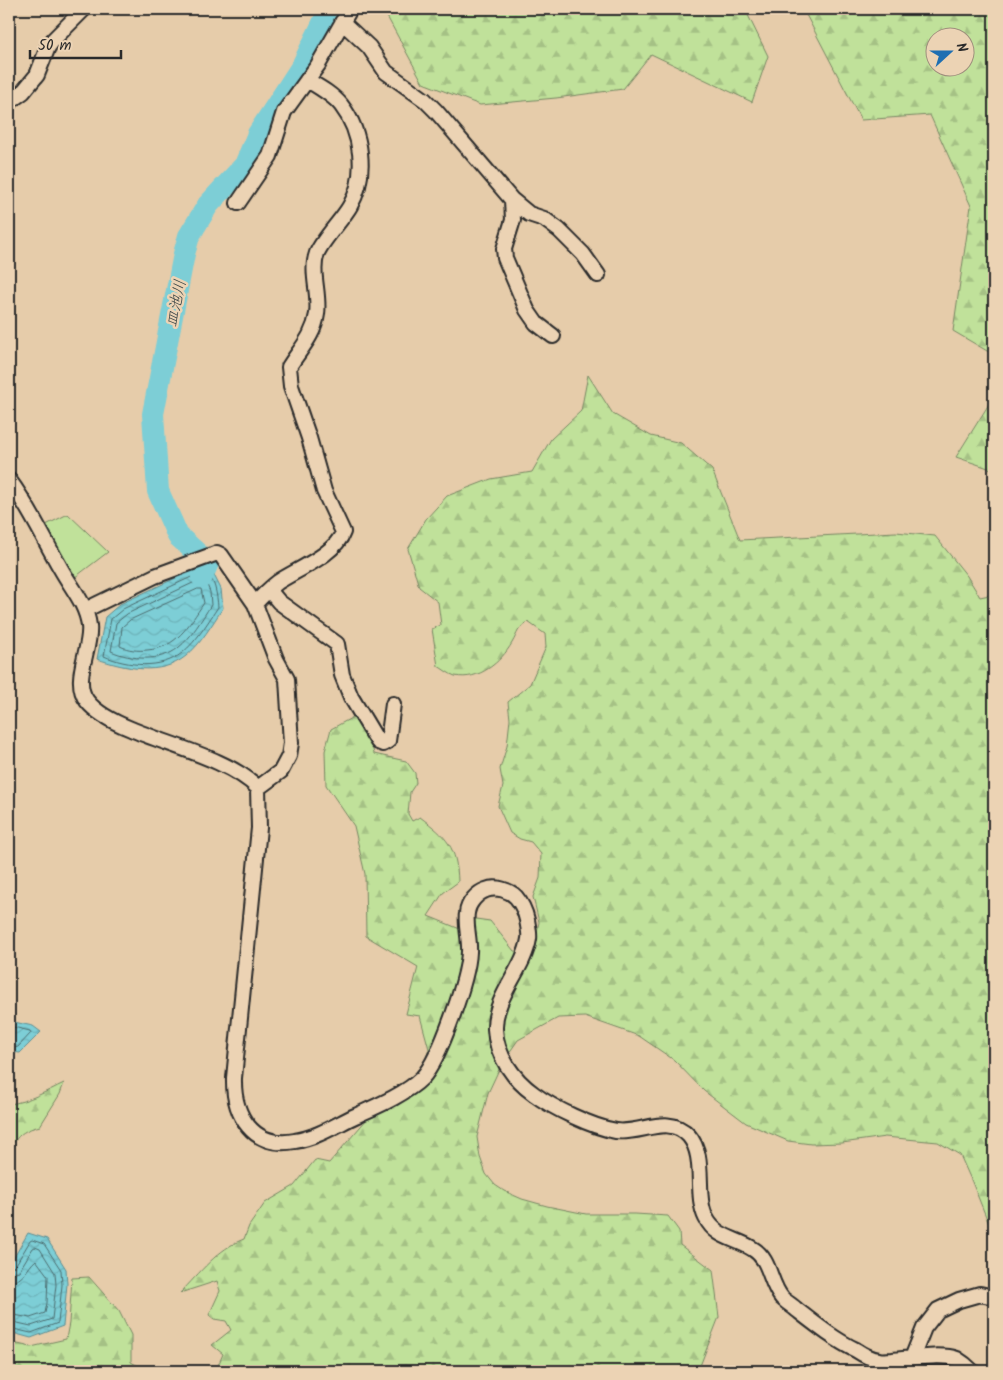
<svg xmlns="http://www.w3.org/2000/svg" width="1003" height="1380" viewBox="0 0 1003 1380" font-family="Kalam,'Klee One',sans-serif">
  <style>
    .grass { fill: #c0e19a; stroke: #768662 }
    .forest { fill: url(#forest-firs); stroke: #768662; fill-rule: evenodd }
    .water { fill: url(#water-waves); stroke: #5c8d92 }
    .lines { fill: none; stroke-linecap: round; stroke-linejoin: round }
    .shore { stroke: #4c6c6f; stroke-width: 1 }
    .river { stroke: #7dced6; stroke-width: 22 }
    .minor-casing { stroke: #2b2b2b; stroke-width: 18 }
    .minor { stroke: #ecd3b4; stroke-width: 14 }
    .labels { text-anchor: middle; stroke-width: 5; stroke-linejoin: round; paint-order: stroke }
    .water-label { font-size: 16px; font-style: italic; fill: #374345; stroke: #ecd3b4 }
  </style>
  <defs>
    <pattern id="forest-firs" width="22" height="20" patternUnits="userSpaceOnUse" patternTransform="scale(1.25)"><rect width="22" height="20" fill="#c0e19a"/><path d="M5 1l3.5 6h-7zM16 11l3.5 6h-7z" fill="#a5c185"/></pattern>
    <pattern id="water-waves" width="16" height="10" patternUnits="userSpaceOnUse" patternTransform="scale(1.25)"><rect width="16" height="10" fill="#7dced6"/><path d="M0 5q4-4 8 0t8 0" fill="none" stroke="#6cb1b8"/></pattern>
  </defs>
  <rect width="100%" height="100%" fill="#e6ccaa"/>
  <filter id="ink" filterUnits="userSpaceOnUse"><feTurbulence type="fractalNoise" baseFrequency=".02" numOctaves="2"/><feDisplacementMap in="SourceGraphic" scale="10" xChannelSelector="R" yChannelSelector="G"/><feConvolveMatrix kernelMatrix="1 2 1 2 8 2 1 2 1" color-interpolation-filters="sRGB"/></filter>
  <g filter="url(#ink)">
    <path class="grass" d="M 68,514 L 108,552 L 74,578 L 65,564 L 44,526 Z"/>
    <path class="forest" d="M 383,9 L 745,9 L 768,56 L 752,102 L 651,54 L 623,89 L 556,98 L 480,105 L 423,83 Z
      M 803,9 L 994,9 L 994,355 L 953,331 L 971,206 L 930,115 L 861,120 ZM 936,38 L 966,38 L 966,68 L 936,68 Z
      M 588,375 L 613,414 L 651,436 L 681,443 L 712,470 L 740,540 L 896,532 L 935,536 L 967,576 L 980,597 L 994,594 L 994,1256 L 989,1224 L 972,1182 L 960,1155 L 938,1142 L 885,1137 L 842,1143 L 811,1144 L 788,1141 L 746,1123 L 704,1091 L 674,1060 L 639,1036 L 585,1017 L 558,1018 L 518,1040 L 502,1063 L 488,1093 L 477,1137 L 480,1157 L 486,1174 L 495,1185 L 504,1191 L 522,1199 L 547,1206 L 586,1214 L 635,1214 L 668,1216 L 679,1231 L 680,1245 L 713,1270 L 719,1317 L 698,1371 L 211,1371 L 217,1368 L 223,1354 L 212,1345 L 231,1330 L 226,1321 L 214,1319 L 209,1315 L 220,1291 L 217,1281 L 180,1293 C 200,1273 217,1249 244,1239 L 249,1226 L 265,1203 L 294,1186 L 315,1160 L 329,1163 L 367,1119 L 415,1093 L 429,1049 L 420,1016 L 406,1014 L 418,967 L 366,936 L 365,874 L 354,826 L 326,785 L 325,751 L 331,729 L 353,717 L 370,737 L 374,754 L 406,761 L 415,773 L 416,783 L 410,792 L 408,814 L 412,821 L 420,817 C 447,837 457,847 458,882 L 443,893 L 428,916 L 460,929 L 476,919 L 490,921 L 514,951 L 533,952 L 539,922 L 533,897 L 540,878 L 541,854 L 531,842 L 520,839 L 510,833 L 498,806 L 503,786 L 500,769 L 507,746 L 510,719 L 508,702 L 530,684 L 546,647 L 545,634 L 528,622 C 517,628 518,633 512,643 C 501,662 479,681 455,676 C 449,674 443,669 438,666 L 432,629 L 441,625 L 438,602 L 419,587 L 408,549 L 426,519 L 447,496 L 491,479 L 532,472 L 551,439 L 581,411 Z
      M 994,396 L 994,470 L 956,457 Z
      M 64,1083 L 60,1094 L 40,1126 C 21,1131 16,1136 9,1153 L 9,1104 C 28,1102 47,1091 64,1083 Z
      M 89,1277 L 119,1311 L 131,1335 L 131,1362 L 147,1371 L 9,1371 L 9,1342 L 31,1347 L 66,1339 L 69,1323 L 72,1278 Z"/>
    <path class="water" d="M 208,563 L 221,589 L 223,608 C 212,624 201,644 186,656 C 160,677 125,668 97,659 L 105,617 L 120,604 Z
      M 9,1021 L 33,1026 L 41,1032 L 20,1053 L 12,1052 L 9,1059 Z
      M 28,1233 L 47,1239 L 66,1269 L 67,1284 L 63,1326 L 31,1338 L 9,1332 L 9,1266 Z"/>
    <g class="lines">
      <path class="shore" d="M 205,571 C 215,578 217,595 218,607 C 208,622 197,641 182,653 C 161,670 127,666 104,656 L 111,619 L 123,609 Z
        M 202,579 L 205,580 L 210,592 L 211,605 C 202,619 192,637 178,648 C 161,662 131,660 111,651 L 116,623 L 127,614 Z
        M 198,589 L 201,589 L 204,603 C 188,626 177,648 147,650 C 138,651 128,650 120,646 L 122,627 L 130,620 Z
        M 9,1026 L 30,1031 L 31,1033 L 18,1047 L 9,1049
        M 9,1268 L 15,1266 L 30,1241 L 32,1240 L 44,1244 L 61,1270 L 62,1285 L 58,1323 L 31,1333 L 9,1328
        M 9,1274 L 19,1271 L 33,1248 L 35,1247 L 40,1249 L 55,1273 L 56,1285 L 52,1319 L 31,1326 L 9,1321
        M 9,1282 C 25,1281 26,1268 36,1260 L 48,1276 L 47,1303 L 45,1313 L 30,1318 L 9,1314"/>
      <path class="river" d="M 202,577 L 208,563 L 178,536 L 158,491 L 153,414 L 184,254 L 189,236 L 208,205 L 245,165 L 258,134 L 302,66 L 326,17 L 328,9"/>
      <g class="minor-casing">
        <path id="minor" d="M 342,22 L 369,47 L 386,72 L 425,100 L 436,111 L 512,200 L 529,214 L 544,219 L 559,230 L 583,254 L 598,275
          M 9,102 L 23,92 L 37,75 L 48,47 L 54,39 L 84,9
          M 512,200 L 513,220 L 504,249 L 505,258 L 527,310 L 536,323 L 553,336
          M 238,203 L 270,156 L 284,112 L 318,65 L 350,9
          M 9,480 C 30,508 43,538 61,569 C 71,587 87,605 89,626 C 92,648 71,680 87,701 C 97,714 116,723 131,729 C 168,745 231,760 258,788 L 259,828 L 234,1078 C 233,1115 253,1149 295,1141 C 316,1138 336,1125 355,1116 C 375,1107 406,1094 422,1078 C 440,1059 468,978 469,952 C 470,939 465,926 467,913 C 468,903 477,893 486,890 C 496,886 509,890 516,897 C 522,904 525,911 527,920 C 528,926 530,934 529,939 C 524,970 494,996 495,1029 C 496,1055 513,1079 534,1094 C 553,1108 592,1127 616,1131 C 640,1135 669,1113 689,1136 C 707,1157 694,1194 706,1218 C 716,1238 736,1238 753,1249 C 771,1260 769,1283 782,1298 C 786,1302 793,1306 797,1310 C 815,1324 835,1340 856,1350 C 862,1354 872,1359 879,1360 C 884,1361 888,1360 892,1360 C 910,1359 941,1353 957,1359 C 962,1362 968,1367 972,1371
          M 269,590 L 279,602 L 337,644 L 342,675 L 351,697 L 378,742 L 383,744 L 388,741 L 393,704
          M 255,604 C 262,596 269,589 278,582 C 296,570 336,554 343,532 L 324,491 L 309,438 L 291,386 L 289,367 C 300,349 314,336 317,314 C 320,294 310,272 317,253 C 323,239 342,220 350,206 C 368,175 362,132 341,105 C 332,94 319,87 307,80
          M 85,610 L 155,576 L 212,555 L 217,553 L 221,555 L 255,604 L 276,659 L 287,679 L 291,743 L 289,756 L 281,771 L 258,788
          M 912,1358 L 924,1328 L 938,1310 L 959,1300 L 980,1294 L 994,1297"/>
      </g>
      <use href="#minor" class="minor"/>
    </g>
  </g>
  <g class="labels">
    <g class="water-label">
      <text transform="translate(175 303) rotate(-79)" y="6">皿池川</text>
    </g>
  </g>
  <rect width="1003" height="1380" fill="none" stroke="#ecd3b4" stroke-width="30"/>
  <rect x="15" y="15" width="973" height="1350" fill="none" stroke="#2b2b2b" stroke-width="2" filter="url(#ink)"/>
  <g transform="translate(950 52) rotate(69)"><circle r="24" fill="#ecd3b4" stroke="#9f907d"/>
  <path d="M0-4L9 19L0 12L-9 19Z" fill="#1f6fb2"/>
  <text y="-8" font-size="14" font-weight="bold" text-anchor="middle" fill="#2b2b2b">N</text>
  </g>
  <path d="M30 50v8h91v-8" fill="none" stroke="#2b2b2b" stroke-width="2.5"/>
  <text x="38" y="50" font-size="15" fill="#2b2b2b" stroke="#ecd3b4" stroke-width="4" paint-order="stroke">50 m</text>
</svg>
